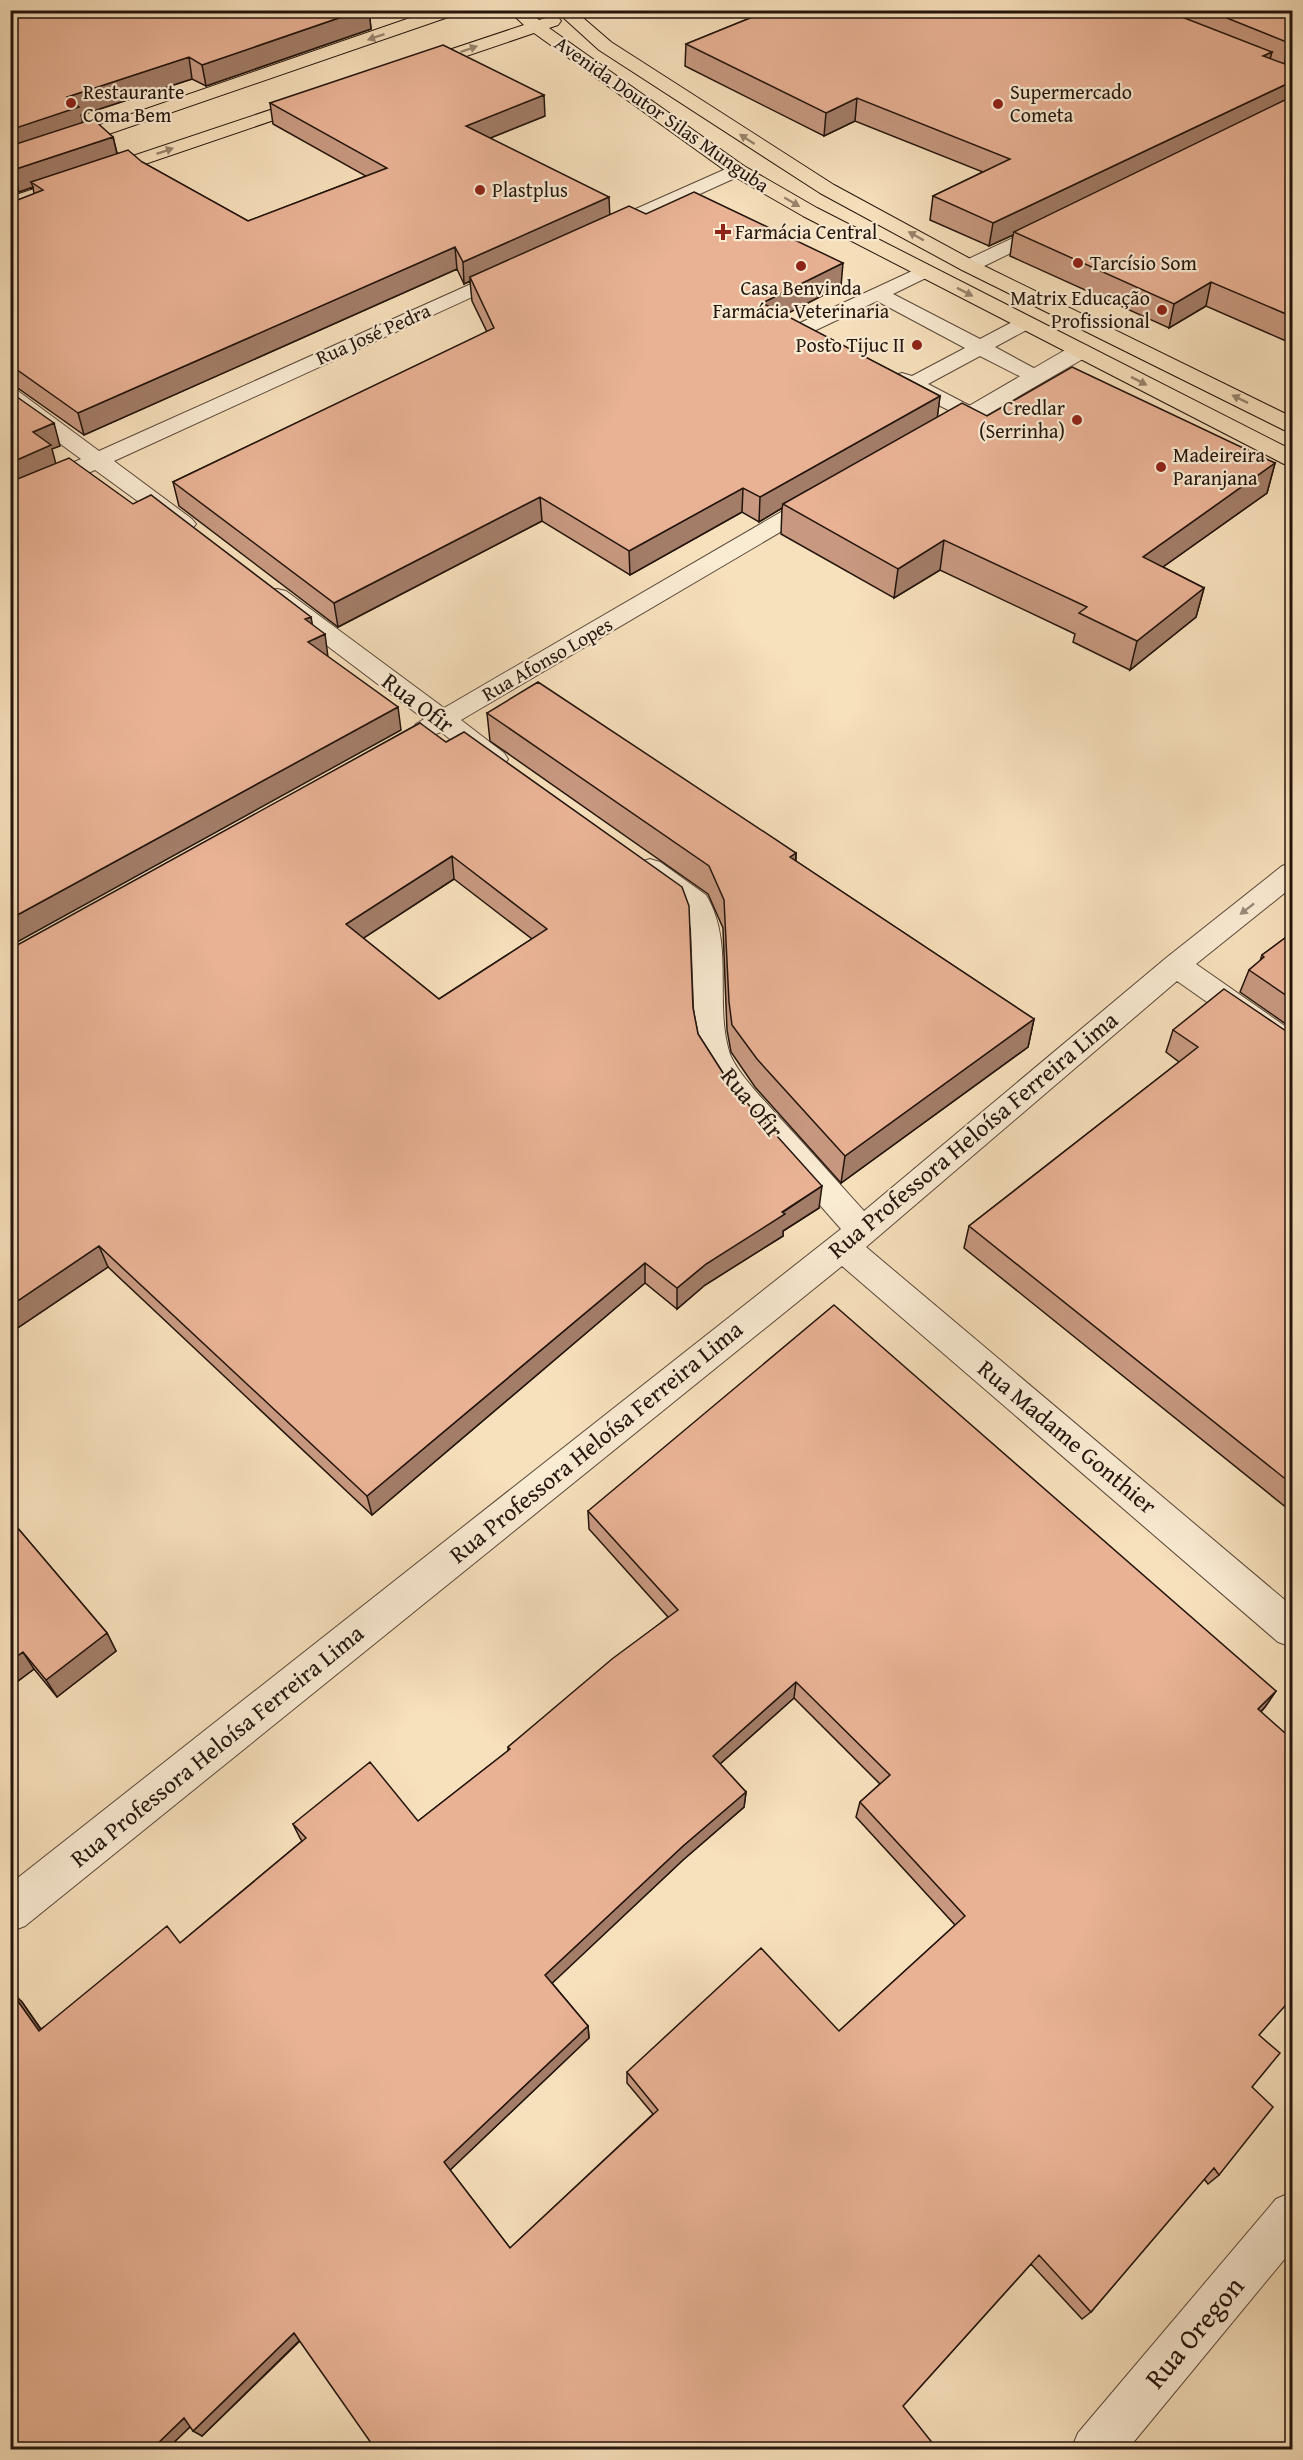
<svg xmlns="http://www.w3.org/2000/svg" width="1303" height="2460" viewBox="0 0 1303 2460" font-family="'Gentium Book Plus',serif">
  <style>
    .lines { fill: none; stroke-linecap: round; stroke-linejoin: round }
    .lane-casing { stroke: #584738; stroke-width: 2 }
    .street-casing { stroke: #584738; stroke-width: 2 }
    .primary-casing { stroke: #23140c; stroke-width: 2 }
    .lane { fill: #faebd3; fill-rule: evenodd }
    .street { fill: #faebd3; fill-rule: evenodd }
    .primary { fill: #f7e0bc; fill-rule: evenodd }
    .wall { fill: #c89980; stroke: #23140c; stroke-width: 1.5; fill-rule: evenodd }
    .shaded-wall { fill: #a37d68; stroke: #23140c; stroke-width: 1.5 }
    .building { fill: #e9b295; stroke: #23140c; stroke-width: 1.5; fill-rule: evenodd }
    .oneway { fill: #98846d }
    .oneway2 { fill: #998a79 }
    .poi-dot { fill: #8f2418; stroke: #faebd3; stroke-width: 2 }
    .labels { text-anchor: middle; stroke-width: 4.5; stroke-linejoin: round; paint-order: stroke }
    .far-poi-label { font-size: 20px; fill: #23140c; stroke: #faebd3; text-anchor: start }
    .far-street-label { font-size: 20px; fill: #23140c; stroke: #faebd3 }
    .street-label { font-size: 24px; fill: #23140c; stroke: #faebd3 }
    .near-street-label { font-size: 28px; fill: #23140c; stroke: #faebd3 }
  </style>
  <rect width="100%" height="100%" fill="#f7e0bc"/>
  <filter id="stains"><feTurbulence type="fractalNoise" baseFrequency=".00333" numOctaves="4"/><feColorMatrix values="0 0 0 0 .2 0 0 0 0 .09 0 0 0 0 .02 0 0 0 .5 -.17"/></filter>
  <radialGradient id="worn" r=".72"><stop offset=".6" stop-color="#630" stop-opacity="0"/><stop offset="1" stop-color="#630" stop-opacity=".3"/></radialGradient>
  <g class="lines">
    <g class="lane-casing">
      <path id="lane" d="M 1049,221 L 1056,223 L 1058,227 L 1056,231 L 976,270 L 962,270 L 959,266 L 962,262 Z
        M 925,265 L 932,267 L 935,271 L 932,275 L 893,294 L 980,339 L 1018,319 L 1032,319 L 1035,323 L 1032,327 L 995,347 L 1043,373 L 1046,377 L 1043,381 L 1036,383 L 1029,381 L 980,356 L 928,384 L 978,410 L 981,415 L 978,420 L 970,421 L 895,383 L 892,379 L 895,375 L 902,373 L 912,376 L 965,348 L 877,301 L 814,331 L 800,331 L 797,327 L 800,323 Z"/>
    </g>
    <g class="street-casing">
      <path id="street" d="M 737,164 L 744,166 L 747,170 L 744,174 L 609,235 L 595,235 L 592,231 L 595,227 Z
        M 511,266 L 518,268 L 521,272 L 518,276 L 114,461 L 192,519 L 196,524 L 192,529 L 184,531 L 176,529 L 95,470 L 10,507 L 10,491 L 81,459 L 10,407 L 10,390 L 18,391 L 99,451 Z
        M 1080,345 L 1088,346 L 1091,351 L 1088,356 L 947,438 L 939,440 L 931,438 L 928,433 L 931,428 L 1072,346 Z
        M 820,492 L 828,494 L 832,499 L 828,504 L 461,720 L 504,753 L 508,759 L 504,765 C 481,771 459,745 441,732 L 425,738 L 416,736 L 412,730 L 416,724 L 424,719 L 268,601 L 265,596 L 268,591 L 277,589 L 286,591 L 444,708 L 812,494 Z
        M 650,859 L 660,862 L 706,895 C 735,943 714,1000 729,1051 C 734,1070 765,1101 778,1116 C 807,1147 835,1179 864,1211 L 1166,958 L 1282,866 L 1292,863 L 1292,887 L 1196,964 L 1292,1031 L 1292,1057 L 1281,1054 L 1177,981 L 866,1247 L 1292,1606 L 1292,1647 L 1278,1642 L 842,1266 L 25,1926 L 10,1932 L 10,1884 L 841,1229 L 731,1104 L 703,1063 L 699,1055 L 695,1030 L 691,928 L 684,908 L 640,876 L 636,869 L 640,862 Z
        M 1292,2192 L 1292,2250 L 1127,2450 L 1071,2450 L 1078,2433 L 1276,2199 Z"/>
    </g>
    <g class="primary-casing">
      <path id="primary" d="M 433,10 L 459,10 L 457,14 L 10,168 L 10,156 Z
        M 508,10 L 527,10 L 539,20 L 552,16 L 558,17 L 561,21 L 558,25 L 549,28 L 744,166 L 817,208 L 1292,450 L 1292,466 L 1284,464 L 803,216 L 730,174 L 534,33 L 422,71 L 410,71 L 407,67 L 410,63 L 524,25 Z
        M 555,10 L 574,10 L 611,42 L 834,185 L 976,262 L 1292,417 L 1292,432 L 1284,430 L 962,270 L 820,193 L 599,50 Z
        M 315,95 L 321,96 L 324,100 L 321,104 L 10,210 L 10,197 Z"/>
    </g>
    <use href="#lane" class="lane"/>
    <use href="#street" class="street"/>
    <use href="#primary" class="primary"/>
  </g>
  <path class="wall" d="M 10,10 L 369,10 L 371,29 L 206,86 L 192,79 L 81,115 L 82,122 L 113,137 L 117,153 L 142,162 L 248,221 L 366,176 L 273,124 L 270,103 L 545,116 L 490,138 L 609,215 L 646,214 L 841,286 L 784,315 L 940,396 L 937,417 L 987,416 L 1275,463 L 1267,493 L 1163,567 L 1204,588 L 1196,617 L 1130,670 L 1073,642 L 1075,634 L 940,570 L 894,598 L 781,534 L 782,508 L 759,522 L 742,512 L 630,575 L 542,521 L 338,627 L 179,506 L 173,482 L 487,332 L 472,301 L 470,281 L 464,284 L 457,269 L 84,435 L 19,389 L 10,388 L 10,203 L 34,194 L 33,187 L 19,192 L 10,186 Z
    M 770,10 L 1293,10 L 1293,61 L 1286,64 L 1293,67 L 1293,344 L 1206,306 L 1169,328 L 1010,256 L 1013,235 L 989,246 L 930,220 L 933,196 L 983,172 L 855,121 L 824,136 L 685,66 L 686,44 Z
    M 1292,683 L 1293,700 L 1287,699 Z
    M 487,713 L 796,853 L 796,861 L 1034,1019 L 1028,1047 L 841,1183 L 755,1087 L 731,1052 L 727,1030 L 723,928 L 708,894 L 490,741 Z
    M 420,723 L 693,1008 L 698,1034 L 730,1084 L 819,1208 L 783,1231 L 783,1236 L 705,1285 L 677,1309 L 645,1283 L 372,1515 L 108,1267 L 10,1333 L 13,949 ZM 454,879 L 532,939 L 439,999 L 363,938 Z
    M 1293,932 L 1293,1029 L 1240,992 L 1249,970 L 1260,961 L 1262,955 Z
    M 1173,1030 L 1293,1034 L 1293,1513 L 964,1248 L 969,1226 L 1179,1062 L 1166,1052 Z
    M 588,1511 L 1276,1691 L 1265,1707 L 1261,1712 L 1259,2035 L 1252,2087 L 1219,2175 L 1208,2184 L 1204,2179 L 1091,2312 L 1082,2319 L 1031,2264 L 903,2406 L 300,2341 L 202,2436 L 190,2427 L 166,2450 L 10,2450 L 22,2002 L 41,2029 L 180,1943 L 302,1841 L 300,1838 L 293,1824 L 418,1821 L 508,1751 L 508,1747 L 668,1617 L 589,1529 ZM 794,1698 L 880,1784 L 860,1802 L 856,1817 L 955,1925 L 839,2031 L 627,2072 L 627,2083 L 653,2114 L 510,2248 L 450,2170 L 589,2038 L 588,2026 L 552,1983 L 683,1860 L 744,1807 L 746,1792 L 720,1764 Z
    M 10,1519 L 107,1633 L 116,1651 L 57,1697 L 34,1669 L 10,1687 Z"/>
  <path class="shaded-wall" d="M 362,10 L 369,10 L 371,29 L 206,86 L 202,65 Z
    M 1293,41 L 1293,61 L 1284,65 L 1289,43 Z
    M 1272,52 L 1266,74 L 1263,56 Z
    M 189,57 L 192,79 L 81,115 L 84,128 L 10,153 L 10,130 L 67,97 Z
    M 1293,81 L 1293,101 L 1014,232 L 1013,235 L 989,246 L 993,223 Z
    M 544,95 L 545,116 L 468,147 L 466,126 Z
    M 857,98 L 855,121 L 824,136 L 826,113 Z
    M 113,137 L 118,158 L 31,182 L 33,187 L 19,192 L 13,170 Z
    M 609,197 L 610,219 L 470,277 L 470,281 L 464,284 L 463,262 Z
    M 455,247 L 457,269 L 84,435 L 78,413 Z
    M 843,263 L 841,286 L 761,327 L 762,303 Z
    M 1211,282 L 1206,306 L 1169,328 L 1174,304 Z
    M 940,396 L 937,420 L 783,504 L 782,508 L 759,522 L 760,497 Z
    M 54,423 L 60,446 L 52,449 L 57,468 L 10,488 L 10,463 L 33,432 Z
    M 1275,463 L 1267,493 L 1136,586 L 1143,557 Z
    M 743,488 L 742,512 L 630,575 L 629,551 Z
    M 540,497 L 542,521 L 338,627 L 334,603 Z
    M 944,540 L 940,570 L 894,598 L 898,569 Z
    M 1204,588 L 1196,617 L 1130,670 L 1137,641 Z
    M 311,617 L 315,639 L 325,634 L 328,657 L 312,665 L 305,619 Z
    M 398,707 L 401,730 L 10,946 L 10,919 Z
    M 796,853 L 794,881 L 790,857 Z
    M 452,856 L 454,879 L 350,947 L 346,924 Z
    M 1034,1019 L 1028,1047 L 841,1183 L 845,1156 Z
    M 822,1186 L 819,1208 L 783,1231 L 783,1236 L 705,1285 L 677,1309 L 677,1288 L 706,1264 Z
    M 99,1246 L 108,1267 L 10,1333 L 10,1306 Z
    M 645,1263 L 645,1283 L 372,1515 L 367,1496 Z
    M 107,1633 L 116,1651 L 57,1697 L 46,1680 Z
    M 23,1652 L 34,1669 L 10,1687 L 10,1661 Z
    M 796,1682 L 794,1698 L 712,1771 L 713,1756 Z
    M 1276,1691 L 1265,1707 L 1248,1725 L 1258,1709 Z
    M 746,1792 L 744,1807 L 683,1860 L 547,1988 L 545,1975 L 683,1846 Z
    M 10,1990 L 22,2002 L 50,2043 L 39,2031 Z
    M 588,2026 L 589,2038 L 448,2172 L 444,2162 Z
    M 294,2333 L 301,2339 L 202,2436 L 193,2431 Z
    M 184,2418 L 194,2423 L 166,2450 L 151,2450 Z"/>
  <path class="building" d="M 10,10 L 362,10 L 202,65 L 189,57 L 67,97 L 79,107 L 10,130 Z
    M 770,10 L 1164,10 L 1272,52 L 1263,56 L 1293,67 L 1293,81 L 993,223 L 933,196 L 1010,159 L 857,98 L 826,113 L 686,44 Z
    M 1207,10 L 1293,10 L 1293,41 L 1289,43 Z
    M 443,45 L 544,95 L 466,126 L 609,197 L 463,262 L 455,247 L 78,413 L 13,367 L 10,367 L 10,203 L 43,190 L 31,182 L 128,150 L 142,162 L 248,221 L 387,168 L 270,103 Z
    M 1293,96 L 1293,317 L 1211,282 L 1174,304 L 1014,232 Z
    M 93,119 L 113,137 L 13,170 L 10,168 L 10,146 Z
    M 694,192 L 843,263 L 762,303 L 940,396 L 760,497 L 743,488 L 629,551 L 540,497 L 334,603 L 173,482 L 494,328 L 470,277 L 629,206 L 646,214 Z
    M 1072,367 L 1275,463 L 1143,557 L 1204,588 L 1137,641 L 1079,613 L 1087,607 L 944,540 L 898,569 L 783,504 L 962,403 L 987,416 Z
    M 10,392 L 54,423 L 33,432 L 51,445 L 10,463 Z
    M 69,458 L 133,504 L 151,495 L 311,617 L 305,619 L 325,634 L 308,642 L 398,707 L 10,919 L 10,482 Z
    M 538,682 L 796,853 L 790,857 L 1034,1019 L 845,1156 L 757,1059 L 732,1025 L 729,1002 L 724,900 L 709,866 L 487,713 Z
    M 420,723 L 446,742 L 464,732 L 682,887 L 689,906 L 693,1008 L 698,1034 L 730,1084 L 822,1186 L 782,1212 L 785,1214 L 706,1264 L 677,1288 L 645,1263 L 367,1496 L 99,1246 L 10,1306 L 10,949 ZM 452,856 L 547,929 L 439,999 L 346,924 Z
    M 1293,932 L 1293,1000 L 1249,970 L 1264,957 L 1262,955 Z
    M 1224,989 L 1289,1033 L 1293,1034 L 1293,1485 L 969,1226 L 1198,1047 L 1173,1030 Z
    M 834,1305 L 1276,1691 L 1258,1709 L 1293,1740 L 1293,1997 L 1259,2035 L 1280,2053 L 1252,2087 L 1273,2107 L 1219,2175 L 1214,2168 L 1091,2312 L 1039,2255 L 903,2406 L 938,2450 L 376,2450 L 294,2333 L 193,2431 L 184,2418 L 151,2450 L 10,2450 L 10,1990 L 39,2031 L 167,1926 L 180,1943 L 306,1838 L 293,1824 L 370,1762 L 418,1821 L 510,1749 L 508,1747 L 612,1659 L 678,1610 L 588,1511 ZM 796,1682 L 890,1775 L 860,1802 L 965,1916 L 839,2031 L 761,1948 L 627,2072 L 658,2110 L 510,2248 L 444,2162 L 588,2026 L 545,1975 L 683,1846 L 746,1792 L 713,1756 Z
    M 10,1519 L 107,1633 L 46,1680 L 23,1652 L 10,1661 Z"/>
  <defs><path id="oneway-solid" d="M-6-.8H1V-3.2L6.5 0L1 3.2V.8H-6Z" transform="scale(1.5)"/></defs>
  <g class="oneway">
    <use href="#oneway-solid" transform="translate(376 37) rotate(161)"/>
    <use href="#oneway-solid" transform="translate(469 49) rotate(-19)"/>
    <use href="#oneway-solid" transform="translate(747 139) rotate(-147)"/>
    <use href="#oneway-solid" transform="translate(165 151) rotate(-19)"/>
    <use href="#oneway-solid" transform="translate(792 202) rotate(30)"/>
    <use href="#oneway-solid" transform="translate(916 236) rotate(-151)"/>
    <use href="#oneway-solid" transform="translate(965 292) rotate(27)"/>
    <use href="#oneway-solid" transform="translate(1139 381) rotate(27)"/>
    <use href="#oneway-solid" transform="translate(1240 399) rotate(-154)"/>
  </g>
  <use class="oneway2" href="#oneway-solid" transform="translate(1247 909) rotate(142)"/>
  <g class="poi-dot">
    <circle cx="71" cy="103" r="6"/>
    <circle cx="998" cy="104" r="6"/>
    <circle cx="480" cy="190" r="6"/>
    <path d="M720 223h6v6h6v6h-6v6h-6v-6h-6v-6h6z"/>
    <circle cx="1078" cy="263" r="6"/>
    <circle cx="801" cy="266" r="6"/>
    <circle cx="1162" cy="310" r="6"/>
    <circle cx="917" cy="345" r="6"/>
    <circle cx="1077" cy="420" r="6"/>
    <circle cx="1161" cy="467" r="6"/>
  </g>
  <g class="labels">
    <g class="far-poi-label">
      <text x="83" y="99">Restaurante<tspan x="83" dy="23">Coma Bem</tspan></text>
      <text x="1010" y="99">Supermercado<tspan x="1010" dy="23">Cometa</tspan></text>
      <text x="492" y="197">Plastplus</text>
      <text x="735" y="239">Farmácia Central</text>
      <text x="1090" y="270">Tarcísio Som</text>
      <text x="801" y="295" text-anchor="middle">Casa Benvinda<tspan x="801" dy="23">Farmácia Veterinaria</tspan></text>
      <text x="1150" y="305" text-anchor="end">Matrix Educação<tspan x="1150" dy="23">Profissional</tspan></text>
      <text x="905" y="352" text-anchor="end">Posto Tijuc II</text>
      <text x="1065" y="415" text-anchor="end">Credlar<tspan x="1065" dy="23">(Serrinha)</tspan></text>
      <text x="1173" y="462">Madeireira<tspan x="1173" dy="23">Paranjana</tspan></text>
    </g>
    <g class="far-street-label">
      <text transform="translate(662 114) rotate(35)" y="7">Avenida Doutor Silas Munguba</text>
      <text transform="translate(373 334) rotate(-24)" y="7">Rua José Pedra</text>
      <text transform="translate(547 659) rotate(-30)" y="7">Rua Afonso Lopes</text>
    </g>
    <g class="street-label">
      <text transform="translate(418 703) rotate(37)" y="8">Rua Ofir</text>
      <text transform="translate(752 1103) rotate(51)" y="8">Rua Ofir</text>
      <text transform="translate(973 1135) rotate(-40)" y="8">Rua Professora Heloísa Ferreira Lima</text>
      <text transform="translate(1067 1437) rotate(40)" y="8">Rua Madame Gonthier</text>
      <text transform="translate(596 1442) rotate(-39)" y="8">Rua Professora Heloísa Ferreira Lima</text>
      <text transform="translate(217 1746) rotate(-39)" y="8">Rua Professora Heloísa Ferreira Lima</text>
    </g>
    <g class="near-street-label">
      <text transform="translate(1194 2332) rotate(-50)" y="10">Rua Oregon</text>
    </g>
  </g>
  <rect width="1303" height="2460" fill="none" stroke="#f7e0bc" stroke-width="36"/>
  <rect x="12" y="12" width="1279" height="2436" fill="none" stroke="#23140c" stroke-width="3"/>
  <rect x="18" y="18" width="1267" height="2424" fill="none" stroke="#23140c" stroke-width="1.5"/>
  <rect width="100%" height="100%" filter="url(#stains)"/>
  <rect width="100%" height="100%" fill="url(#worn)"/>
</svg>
